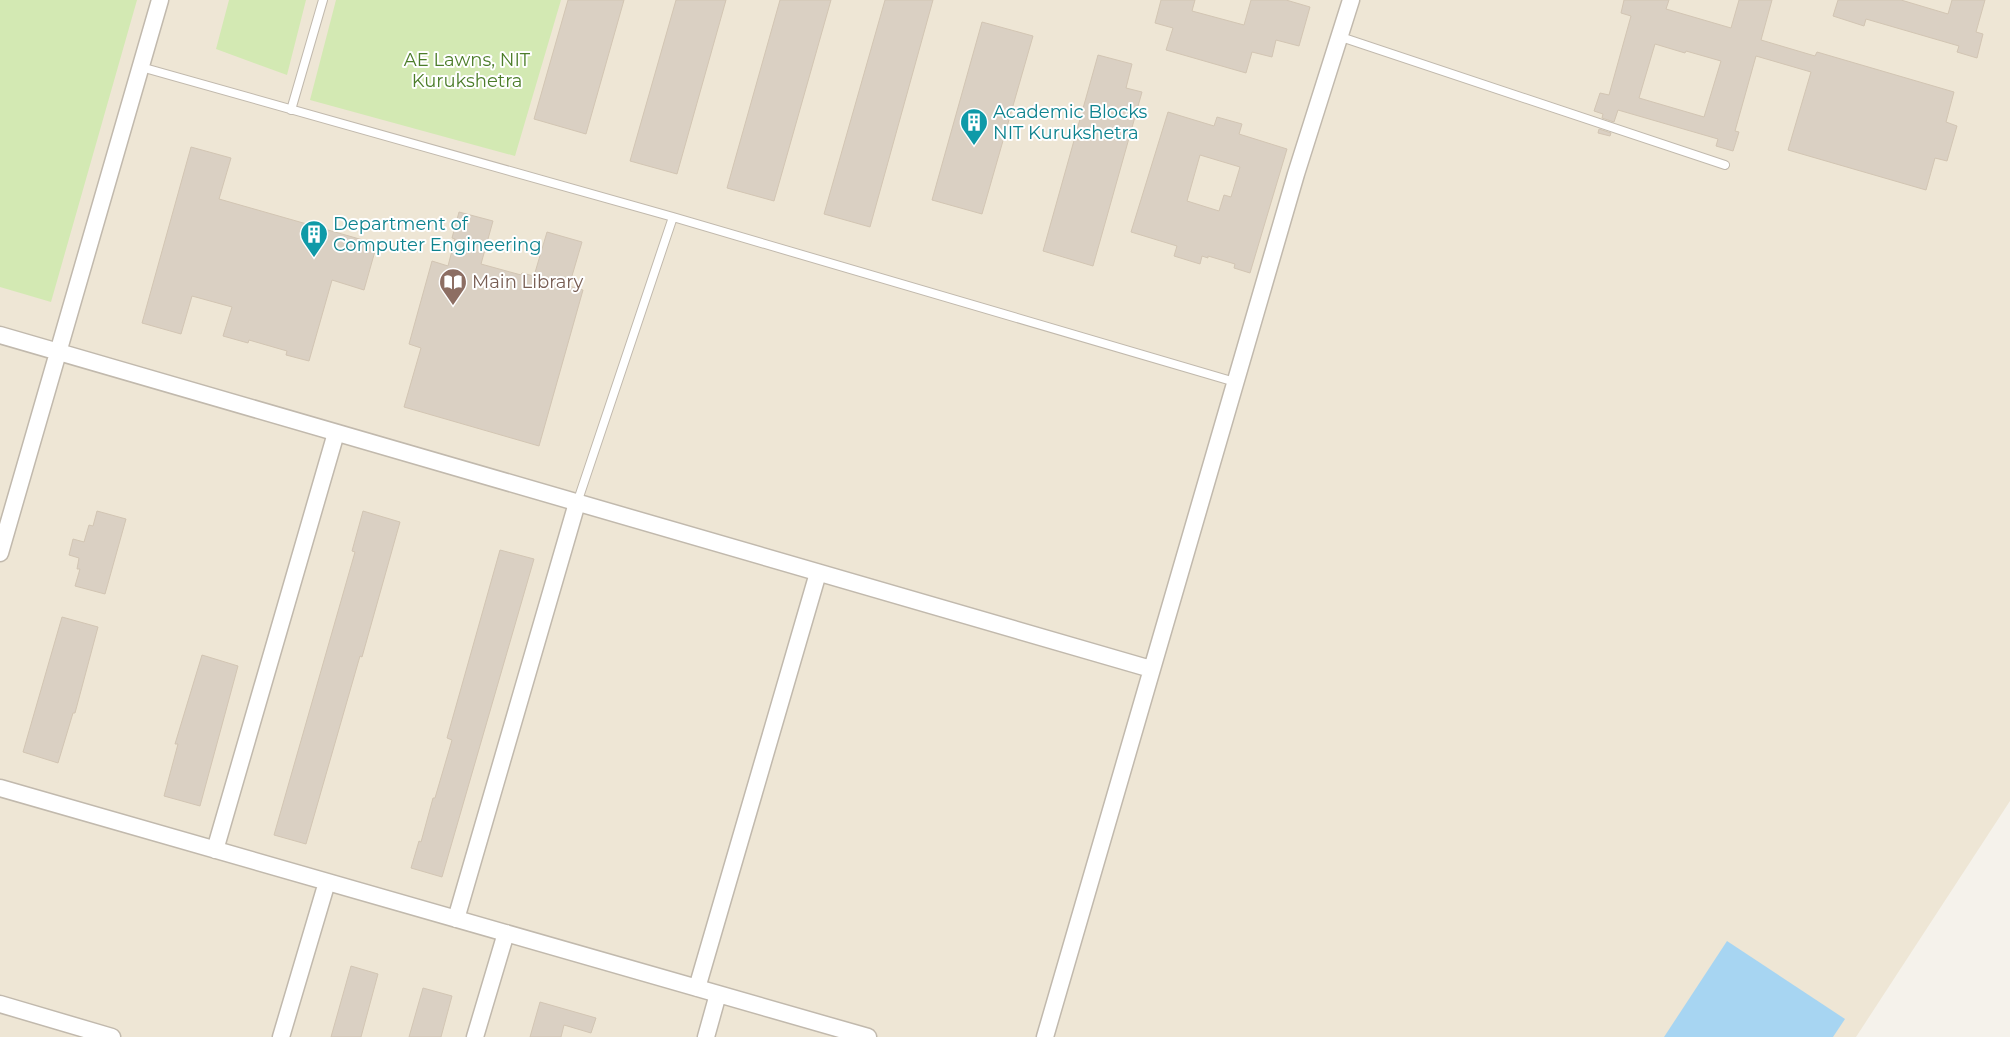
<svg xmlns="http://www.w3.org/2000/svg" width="2010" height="1037" viewBox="0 0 2010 1037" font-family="Montserrat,sans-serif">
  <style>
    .education { fill: #eee6d5 }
    .green { fill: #d3e9b3 }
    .water { fill: #a7d5f2 }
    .building { fill: #dad0c3; stroke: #d2c5b3; fill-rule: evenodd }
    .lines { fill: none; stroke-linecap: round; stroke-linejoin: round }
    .service-casing { stroke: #c1b9ad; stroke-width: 10 }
    .minor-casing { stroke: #c1b9ad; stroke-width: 19 }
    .service { stroke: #fff; stroke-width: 8 }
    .minor { stroke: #fff; stroke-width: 16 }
    .labels { text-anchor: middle; stroke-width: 4; stroke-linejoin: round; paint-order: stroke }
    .park-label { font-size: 18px; fill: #4c7d2a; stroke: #fff }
    .culture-label { font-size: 18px; fill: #0d838f; stroke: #fff; text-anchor: start }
    .education-label { font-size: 18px; fill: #785e54; stroke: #fff; text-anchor: start }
  </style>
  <rect width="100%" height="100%" fill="#f5f2eb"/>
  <path class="education" d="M 0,0 L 2010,0 L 2010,801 L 1856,1037 L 0,1037 Z"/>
  <path class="green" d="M 0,0 L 137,0 L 51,302 L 0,287 Z
    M 229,0 L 306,0 L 287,75 L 216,49 Z
    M 336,0 L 561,0 L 515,156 L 310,100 Z"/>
  <path class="water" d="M 1727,941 L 1845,1019 L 1833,1037 L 1664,1037 Z"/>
  <path class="building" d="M 568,0 L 624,0 L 586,134 L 534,119 Z
    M 676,0 L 726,0 L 677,174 L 630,161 Z
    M 780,0 L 831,0 L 774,201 L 727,188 Z
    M 885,0 L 933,0 L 870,227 L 824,214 Z
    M 1161,0 L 1195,0 L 1192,11 L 1244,25 L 1251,0 L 1286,0 L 1310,7 L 1299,46 L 1276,40 L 1272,57 L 1252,52 L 1246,73 L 1166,50 L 1173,28 L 1155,23 Z
    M 1624,0 L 1669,0 L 1666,9 L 1731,28 L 1739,0 L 1772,0 L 1761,40 L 1815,56 L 1817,52 L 1954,92 L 1946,122 L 1957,126 L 1947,161 L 1935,158 L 1926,190 L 1788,150 L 1811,72 L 1756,56 L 1735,131 L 1739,132 L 1733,151 L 1716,146 L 1718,139 L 1618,110 L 1614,122 L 1602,118 L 1603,114 L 1594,111 L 1600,93 L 1609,95 L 1631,16 L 1621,13 ZM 1655,44 L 1685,53 L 1686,51 L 1721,61 L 1704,117 L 1639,98 Z
    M 1838,0 L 1901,0 L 1948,14 L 1952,0 L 1985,0 L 1976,32 L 1983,34 L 1977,58 L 1957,52 L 1959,46 L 1866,19 L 1864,26 L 1833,16 Z
    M 982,22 L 1033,36 L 982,214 L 932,200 Z
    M 1098,55 L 1132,64 L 1126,88 L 1142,92 L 1093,266 L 1043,251 Z
    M 1168,112 L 1214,126 L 1217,117 L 1242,124 L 1239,134 L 1287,149 L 1250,273 L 1234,268 L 1235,264 L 1208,256 L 1208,258 L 1202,256 L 1200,264 L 1174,256 L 1177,246 L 1131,232 ZM 1200,155 L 1240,167 L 1231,197 L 1224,195 L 1219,211 L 1187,201 Z
    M 1599,129 L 1611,133 L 1610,136 L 1598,133 Z
    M 191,147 L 231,158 L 219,199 L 377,244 L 364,290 L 332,280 L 309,361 L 286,355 L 287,351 L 249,340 L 248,343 L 223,336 L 232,307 L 192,296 L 181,334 L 142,323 Z
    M 459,212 L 493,221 L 481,264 L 521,275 L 522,273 L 534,276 L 547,232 L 582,242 L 569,286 L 583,290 L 539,446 L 404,407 L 421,348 L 409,344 L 432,261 L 448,266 L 455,239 L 452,238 Z
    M 97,511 L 126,519 L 105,594 L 75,586 L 80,569 L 77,569 L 79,558 L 69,555 L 73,539 L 84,542 L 89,525 L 93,526 Z
    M 363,511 L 400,522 L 362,657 L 360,656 L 306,844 L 274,835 L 355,552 L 352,551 Z
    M 500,550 L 534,559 L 442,877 L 411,868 L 419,841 L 421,842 L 433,798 L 435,798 L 452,740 L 447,738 Z
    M 62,617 L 98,627 L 75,713 L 73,713 L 58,763 L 23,752 Z
    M 202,655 L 238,666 L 200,806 L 164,796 L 178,744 L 175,744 Z
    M 351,966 L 378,974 L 361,1037 L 331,1037 Z
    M 423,988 L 452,996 L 441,1037 L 409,1037 Z
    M 540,1002 L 596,1018 L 591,1033 L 564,1025 L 561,1037 L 530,1037 Z"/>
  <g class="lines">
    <g class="service-casing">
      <path id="service" d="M 1341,37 L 1725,165
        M 141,67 L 673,217 L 1235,382
        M 291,110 L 323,0
        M 577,503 L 673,217"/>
    </g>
    <g class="minor-casing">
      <path id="minor" d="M 0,335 L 1151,669
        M 0,553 L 160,0
        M 0,788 L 868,1037
        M 215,850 L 336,433
        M 456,919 L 577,503
        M 697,988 L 818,573
        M 0,1004 L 112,1037
        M 281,1037 L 327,882
        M 475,1037 L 506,933
        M 706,1037 L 718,994
        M 1045,1037 L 1296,174 L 1351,0"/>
    </g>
    <use href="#service" class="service"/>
    <use href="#minor" class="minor"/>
  </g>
  <defs>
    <g id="building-pin" transform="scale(1.4375)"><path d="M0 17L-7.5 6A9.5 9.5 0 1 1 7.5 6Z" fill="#0f9aa8" stroke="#fff"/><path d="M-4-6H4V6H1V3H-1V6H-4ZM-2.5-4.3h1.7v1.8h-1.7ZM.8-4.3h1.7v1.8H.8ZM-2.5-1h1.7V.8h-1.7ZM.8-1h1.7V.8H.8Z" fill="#fff"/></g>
    <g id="library-pin" transform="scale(1.4375)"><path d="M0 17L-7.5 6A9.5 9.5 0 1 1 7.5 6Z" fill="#8d6e63" stroke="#fff"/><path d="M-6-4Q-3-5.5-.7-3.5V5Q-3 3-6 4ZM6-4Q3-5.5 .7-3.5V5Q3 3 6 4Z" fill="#fff"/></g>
  </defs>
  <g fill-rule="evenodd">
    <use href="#building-pin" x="974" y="122"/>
    <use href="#building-pin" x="314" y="234"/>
    <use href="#library-pin" x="453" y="282"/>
  </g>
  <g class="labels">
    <g class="park-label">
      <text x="467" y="66">AE Lawns, NIT<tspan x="467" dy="21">Kurukshetra</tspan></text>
    </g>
    <g class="culture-label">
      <text x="993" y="118">Academic Blocks<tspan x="993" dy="21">NIT Kurukshetra</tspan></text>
      <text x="333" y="230">Department of<tspan x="333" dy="21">Computer Engineering</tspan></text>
    </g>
    <g class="education-label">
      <text x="472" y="288">Main Library</text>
    </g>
  </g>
</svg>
